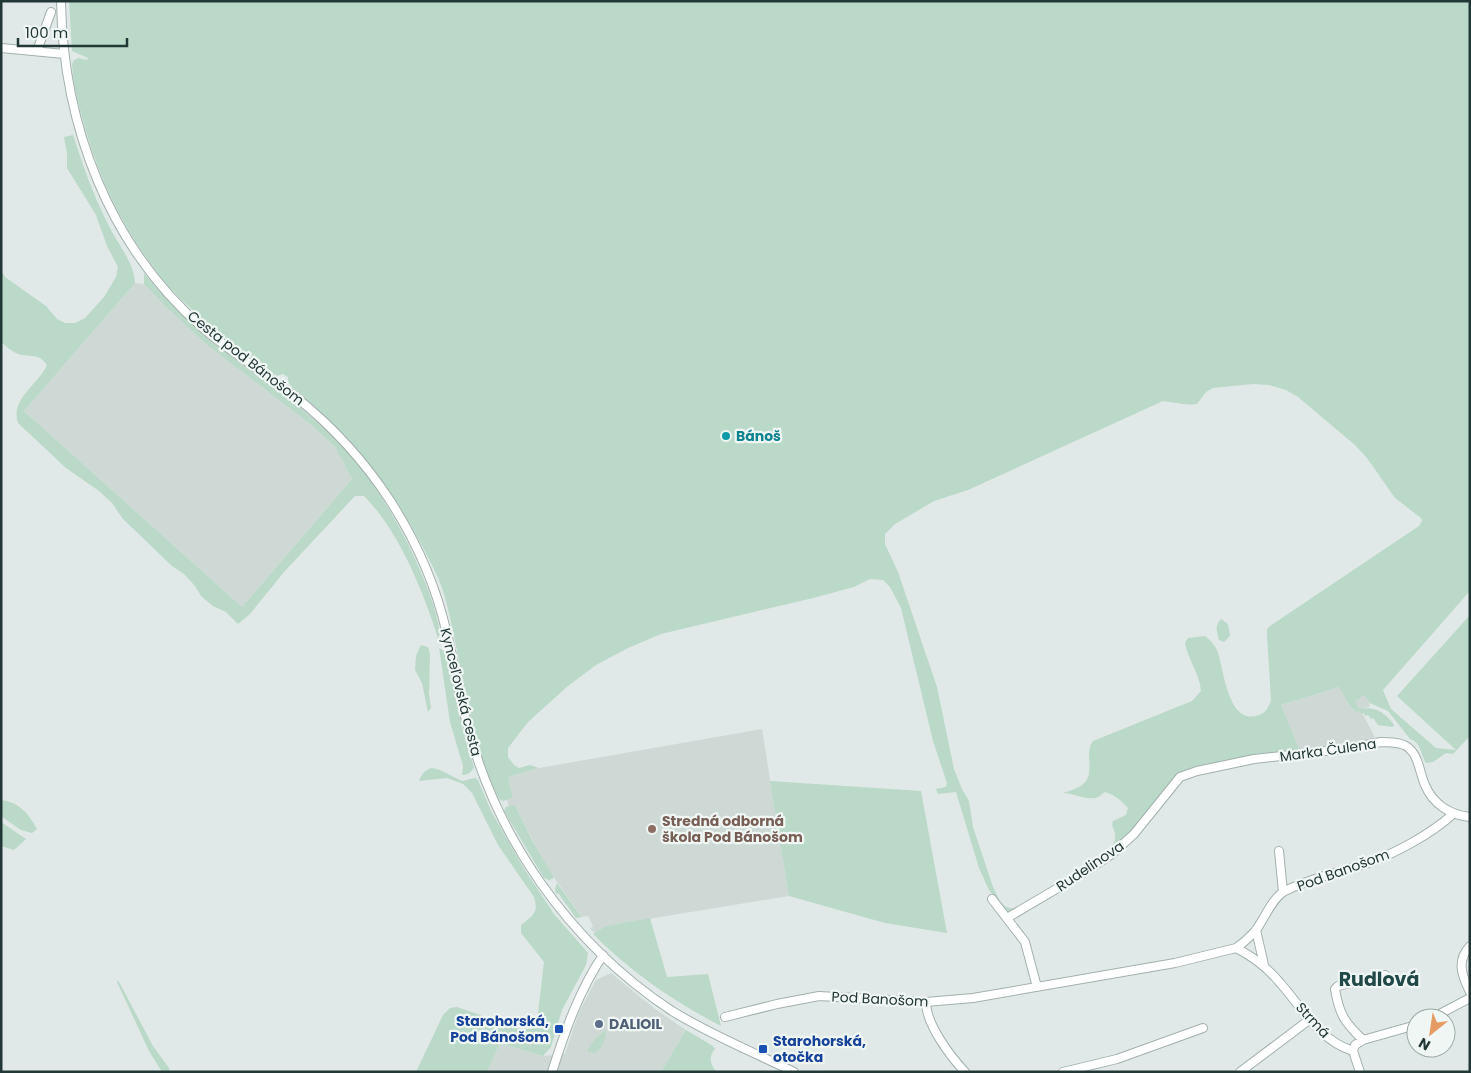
<svg xmlns="http://www.w3.org/2000/svg" width="1471" height="1073" viewBox="0 0 1471 1073" font-family="Poppins,sans-serif">
  <style>
    .built { fill: #ced9d6 }
    .green { fill: #bad9c8 }
    .lines { fill: none; stroke-linecap: round; stroke-linejoin: round }
    .minor-casing { stroke: #a3b0ae; stroke-width: 10 }
    .minor { stroke: #fff; stroke-width: 8 }
    .culture-dot { fill: #0f9aa8; stroke: #eff6f4; stroke-width: 2 }
    .education-dot { fill: #8d6e63; stroke: #eff6f4; stroke-width: 2 }
    .service-dot { fill: #5c6f8a; stroke: #eff6f4; stroke-width: 2 }
    .transit-dot { fill: #1a4fb4; stroke: #eff6f4; stroke-width: 2 }
    .labels { text-anchor: middle; stroke-width: 4.5; stroke-linejoin: round; paint-order: stroke }
    .street-label { font-size: 14px; fill: #223836; stroke: #eff6f4 }
    .culture-label { font-size: 14px; font-weight: bold; fill: #0d838f; stroke: #eff6f4; text-anchor: start }
    .education-label { font-size: 14px; font-weight: bold; fill: #785e54; stroke: #eff6f4; text-anchor: start }
    .transit-label { font-size: 14px; font-weight: bold; fill: #164399; stroke: #eff6f4; text-anchor: end }
    .service-label { font-size: 14px; font-weight: bold; fill: #4e5e75; stroke: #eff6f4; text-anchor: start }
    .district-label { font-size: 19px; font-weight: bold; fill: #204846; stroke: #eff6f4 }
  </style>
  <rect width="100%" height="100%" fill="#e0e9e7"/>
  <path class="built" d="M 135,283 L 144,284 L 167,308 L 207,345 L 310,424 L 335,447 L 352,479 L 242,607 L 24,411 Z
    M 1339,687 L 1364,695 L 1370,703 L 1369,707 L 1360,709 L 1376,739 L 1347,745 L 1300,751 L 1281,705 Z
    M 762,729 L 789,896 L 606,926 L 595,933 L 590,929 L 593,926 L 588,916 L 582,917 L 545,865 L 515,805 L 509,807 L 507,800 L 513,798 L 508,777 L 539,768 Z
    M 611,973 L 655,1009 L 686,1030 L 661,1072 L 487,1072 L 500,1043 L 543,1056 L 565,1054 L 579,1012 L 596,980 Z"/>
  <path class="green" d="M 69,1 L 1470,1 L 1470,593 L 1469,592 L 1383,690 L 1391,709 L 1436,748 L 1456,750 L 1397,696 L 1470,615 L 1470,736 L 1453,754 L 1446,753 L 1433,762 L 1426,763 C 1421,755 1421,742 1410,739 L 1388,711 L 1370,703 L 1364,695 L 1355,701 L 1359,709 C 1375,706 1385,712 1394,725 L 1393,727 L 1378,725 L 1373,718 L 1371,719 L 1368,715 L 1365,716 L 1364,713 L 1361,714 L 1360,711 L 1357,712 L 1350,706 L 1339,687 L 1281,705 L 1300,751 L 1182,772 L 1171,782 L 1139,824 L 1109,852 C 1112,847 1116,841 1115,834 C 1114,828 1111,827 1113,821 L 1126,815 L 1128,808 C 1122,801 1115,795 1105,792 C 1102,794 1098,798 1095,798 C 1086,800 1073,793 1063,793 C 1069,791 1076,789 1082,785 C 1097,774 1083,754 1093,741 L 1192,701 L 1201,691 C 1200,674 1188,660 1185,643 L 1188,638 L 1205,636 C 1209,639 1213,643 1216,648 C 1224,664 1226,723 1256,716 C 1265,714 1268,709 1271,700 L 1267,635 L 1267,629 L 1270,626 L 1419,526 L 1422,521 L 1421,518 L 1395,498 L 1367,458 L 1355,445 L 1298,397 L 1286,390 L 1269,385 L 1253,384 L 1213,388 L 1206,392 L 1197,404 C 1185,406 1175,402 1163,401 L 968,490 L 934,501 L 895,524 L 885,534 L 885,544 L 898,572 L 937,687 L 954,769 L 962,789 L 969,801 L 973,827 L 993,887 L 1000,901 L 1006,907 L 1016,909 L 1009,913 L 1005,912 L 989,890 L 979,868 L 956,792 L 938,794 L 936,789 L 946,787 L 947,783 L 933,741 L 901,608 L 890,587 L 883,580 L 870,579 L 854,587 L 813,598 L 661,634 L 628,648 L 596,665 L 568,686 L 528,722 L 508,748 L 508,757 L 514,765 L 519,768 L 530,765 L 539,768 L 508,777 L 513,798 L 503,801 L 499,799 C 467,736 463,665 445,597 C 440,579 429,559 420,542 C 386,479 349,433 293,388 L 288,382 L 288,377 L 283,374 L 277,376 C 236,345 191,315 159,275 C 127,234 103,187 88,138 C 81,114 73,88 72,64 L 74,60 L 79,58 L 87,60 L 88,58 L 72,51 Z
    M 73,135 C 83,165 93,195 108,224 C 117,244 134,261 135,283 L 24,411 L 242,607 L 352,479 L 335,447 L 310,424 L 207,345 L 167,308 L 144,284 L 144,273 C 161,293 178,313 199,330 C 243,368 294,398 335,439 C 367,471 393,512 412,552 C 424,579 436,605 440,634 L 438,638 C 423,591 399,531 364,496 L 355,496 L 284,572 L 250,614 L 238,624 L 226,612 L 213,606 L 201,596 L 195,586 L 184,574 L 172,566 L 123,519 L 112,503 L 99,491 L 66,468 L 18,423 C 10,399 38,385 47,365 C 38,352 30,358 18,354 C 11,351 7,347 1,342 L 1,270 L 5,277 L 46,306 L 57,319 L 65,323 L 75,323 L 85,318 L 104,297 L 116,277 L 118,267 L 107,246 L 96,215 L 67,168 L 67,154 L 64,137 Z
    M 1221,619 L 1228,624 L 1230,636 L 1224,642 L 1219,640 C 1217,632 1214,626 1221,619 Z
    M 421,645 L 428,647 L 430,654 L 429,694 L 431,708 L 428,712 L 422,683 L 415,670 L 416,656 Z
    M 439,648 L 444,651 L 447,660 L 464,735 L 474,767 C 471,773 468,775 462,775 L 463,766 L 450,722 Z
    M 432,768 L 440,770 L 462,781 L 475,778 L 478,780 L 491,811 L 523,867 L 554,914 L 588,953 L 586,965 L 562,1010 L 551,1047 L 543,1056 L 500,1043 L 487,1072 L 416,1072 L 443,1015 L 450,1008 L 457,1007 L 521,1029 L 532,1029 L 537,1022 L 544,962 L 521,933 L 521,925 C 533,915 539,913 534,897 L 498,845 L 472,793 L 463,784 L 447,778 L 419,781 C 422,774 424,770 432,768 Z
    M 770,781 L 921,791 L 947,933 L 885,923 L 789,896 Z
    M 1,800 C 19,802 29,814 37,829 L 32,833 L 21,830 L 1,816 Z
    M 515,805 L 533,842 L 554,878 L 549,880 L 544,878 L 504,811 L 506,807 Z
    M 1,822 L 26,839 L 14,850 L 1,846 Z
    M 557,883 L 578,912 L 582,917 L 576,918 L 558,893 L 556,894 L 555,889 Z
    M 650,918 L 667,977 L 708,974 L 721,1026 C 674,1002 631,972 593,934 L 606,926 Z
    M 118,980 L 153,1046 L 169,1068 L 170,1072 L 162,1072 L 149,1051 L 117,982 Z
    M 606,1030 C 606,1040 603,1047 595,1053 L 588,1052 L 588,1049 L 595,1039 Z
    M 686,1030 L 713,1046 L 715,1049 C 708,1057 710,1065 717,1072 L 661,1072 Z"/>
  <g class="lines">
    <g class="minor-casing">
      <path id="minor" d="M 61,1 C 63,125 109,247 204,329 C 234,354 267,375 297,398 C 333,427 364,461 389,499 C 415,539 435,583 446,630 C 454,658 457,688 465,716 C 494,836 569,943 672,1011 C 711,1035 753,1052 794,1072
        M 1,48 L 64,54
        M 37,51 L 51,12
        M 1279,851 L 1283,892
        M 992,899 L 1025,942 L 1037,987
        M 1007,918 L 1080,875 L 1112,854 L 1134,834 L 1180,777 L 1197,771 L 1254,759 L 1344,749 L 1381,742 C 1389,742 1397,742 1404,745 C 1419,752 1419,772 1425,785 C 1433,804 1450,815 1470,817
        M 1256,930 L 1264,965
        M 1470,946 C 1456,961 1462,976 1470,992
        M 1236,948 C 1254,957 1268,968 1281,984 C 1303,1009 1319,1040 1353,1051
        M 926,1002 C 926,1024 950,1056 965,1072
        M 725,1017 L 777,1004 L 819,996 L 926,1002 L 973,998 L 1175,963 L 1236,948 C 1243,943 1250,937 1256,930 C 1264,919 1273,897 1285,891 C 1310,878 1341,872 1368,863 C 1396,853 1431,834 1453,814
        M 1432,1018 L 1470,998
        M 1363,1040 C 1345,1023 1339,1014 1335,989 L 1338,986 L 1385,975
        M 1353,1051 L 1355,1045 L 1363,1040 L 1416,1025
        M 1353,1051 L 1360,1072
        M 552,1072 C 565,1031 579,991 603,955
        M 1063,1072 L 1117,1059 L 1203,1028
        M 1240,1072 L 1309,1020"/>
    </g>
    <use href="#minor" class="minor"/>
  </g>
  <circle class="culture-dot" cx="726" cy="436" r="5"/>
  <circle class="education-dot" cx="652" cy="829" r="5"/>
  <circle class="service-dot" cx="599" cy="1024" r="5"/>
  <g class="transit-dot">
    <rect x="554" y="1024" width="10" height="10" rx="2.5"/>
    <rect x="758" y="1044" width="10" height="10" rx="2.5"/>
  </g>
  <g class="labels">
    <g class="street-label">
      <text transform="translate(246 358) rotate(38)" y="5">Cesta pod Bánošom</text>
      <text transform="translate(461 692) rotate(76)" y="5">Kynceľovská cesta</text>
      <text transform="translate(1328 750) rotate(-8)" y="5">Marka Čulena</text>
      <text transform="translate(1090 866) rotate(-34)" y="5">Rudelinova</text>
      <text transform="translate(1343 870) rotate(-20)" y="5">Pod Banošom</text>
      <text transform="translate(880 999) rotate(3)" y="5">Pod Banošom</text>
      <text transform="translate(1313 1020) rotate(47)" y="5">Strmá</text>
    </g>
    <g class="culture-label">
      <text x="736" y="441">Bánoš</text>
    </g>
    <g class="education-label">
      <text x="662" y="826">Stredná odborná<tspan x="662" dy="16">škola Pod Bánošom</tspan></text>
    </g>
    <g class="transit-label">
      <text x="549" y="1026">Starohorská,<tspan x="549" dy="16">Pod Bánošom</tspan></text>
      <text x="773" y="1046" text-anchor="start">Starohorská,<tspan x="773" dy="16">otočka</tspan></text>
    </g>
    <g class="service-label">
      <text x="609" y="1029">DALIOIL</text>
    </g>
    <g class="district-label">
      <text x="1379" y="986">Rudlová</text>
    </g>
  </g>
  <rect width="1471" height="1073" fill="none" stroke="#223836" stroke-width="5"/>
  <g transform="translate(1431 1033) rotate(210)"><circle r="24" fill="#eff6f4" stroke="#9daaa8"/>
  <path d="M0-4L9 19L0 12L-9 19Z" fill="#e59b62"/>
  <text y="-8" font-size="14" font-weight="bold" text-anchor="middle" fill="#223836">N</text>
  </g>
  <path d="M18 38v8h109v-8" fill="none" stroke="#223836" stroke-width="2.5"/>
  <text x="25" y="38" font-size="15" fill="#223836" stroke="#eff6f4" stroke-width="4" paint-order="stroke">100 m</text>
</svg>
